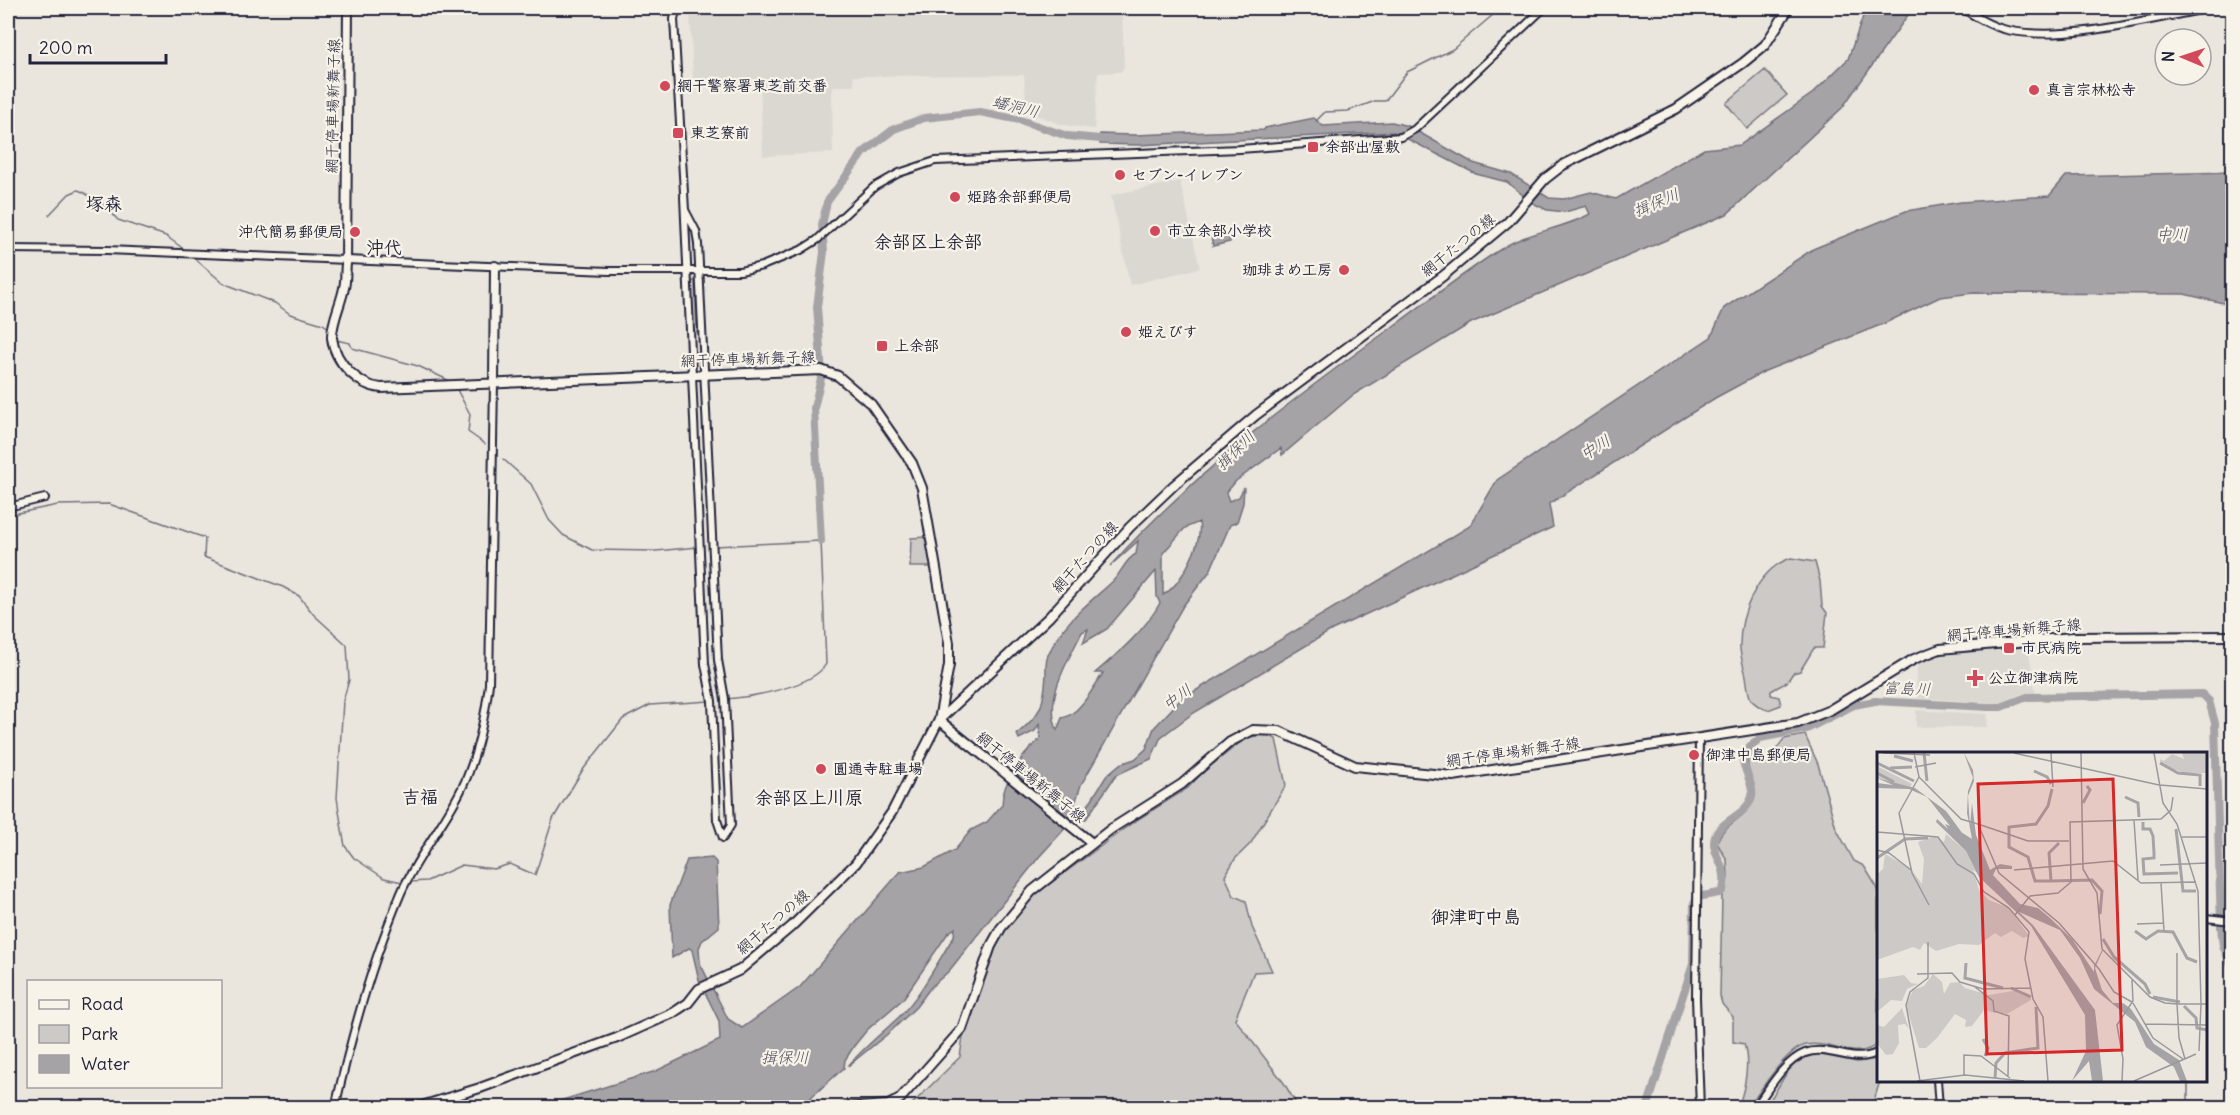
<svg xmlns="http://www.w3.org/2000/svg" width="2240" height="1115" viewBox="0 0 2240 1115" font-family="Delius,'Klee One',sans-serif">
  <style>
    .built { fill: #dbd8d2 }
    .green { fill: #cdc9c6; stroke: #787680; stroke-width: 1.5 }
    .water { fill: #a6a3a6; stroke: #716f7b; stroke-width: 1.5; fill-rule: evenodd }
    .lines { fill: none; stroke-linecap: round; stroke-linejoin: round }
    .stream { stroke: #716f7b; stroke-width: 1.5 }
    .river { stroke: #a6a3a6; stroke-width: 8 }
    .minor-casing { stroke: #22223b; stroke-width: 10 }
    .major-casing { stroke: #22223b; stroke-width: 12 }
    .minor { stroke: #f7f3e8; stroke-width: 6 }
    .major { stroke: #f7f3e8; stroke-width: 8 }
    .poi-dot { fill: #d1495b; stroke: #f7f3e8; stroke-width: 2 }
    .labels { text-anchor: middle; stroke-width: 4.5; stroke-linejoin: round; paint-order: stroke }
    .poi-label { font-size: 15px; font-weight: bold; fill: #22223b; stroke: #f7f3e8; text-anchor: start }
    .street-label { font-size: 15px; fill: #22223b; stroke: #f7f3e8 }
    .water-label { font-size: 16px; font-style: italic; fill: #504f60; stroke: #f7f3e8 }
    .quarter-label { font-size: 18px; font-weight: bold; fill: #22223b; stroke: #f7f3e8 }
    .inset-river { fill: none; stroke: #a6a3a6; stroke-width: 3 }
    .inset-road { fill: none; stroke: #9a989d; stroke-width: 1.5 }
    .view { fill: #d62828; fill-opacity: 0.15; stroke: #d62828; stroke-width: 3 }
    .inset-edge { fill: none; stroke: #22223b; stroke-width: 3 }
  </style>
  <rect width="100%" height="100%" fill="#eae6de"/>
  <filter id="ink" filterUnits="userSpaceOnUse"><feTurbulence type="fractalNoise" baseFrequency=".0167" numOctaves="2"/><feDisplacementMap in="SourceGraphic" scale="12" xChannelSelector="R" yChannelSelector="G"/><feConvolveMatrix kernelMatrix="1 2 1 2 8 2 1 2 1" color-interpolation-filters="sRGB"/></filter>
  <g filter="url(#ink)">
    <path class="built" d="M 690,8 L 1122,8 L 1124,67 L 1120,72 L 1098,73 L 1094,129 L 1063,125 L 1027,112 L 1024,75 L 854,76 L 854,86 L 832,86 L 833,153 L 763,156 L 760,83 L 693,82 Z
      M 1180,181 L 1200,268 L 1130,285 L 1111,195 Z
      M 2028,645 L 2035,693 L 2024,693 L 1999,703 L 1916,698 L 1917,663 L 1927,658 L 1942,653 L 2010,650 Z
      M 1916,710 L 1988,714 L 1987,727 L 1916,727 Z"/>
    <path class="green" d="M 1765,70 L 1787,95 L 1747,129 L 1726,103 Z
      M 688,281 L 695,281 L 697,332 L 690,333 Z
      M 927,537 L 933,567 L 910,567 L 911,538 Z
      M 1791,558 L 1815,562 L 1820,581 L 1822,606 L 1827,613 L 1823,648 L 1814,648 L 1800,671 L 1793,673 L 1787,682 L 1771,691 L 1771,695 L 1779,697 L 1781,705 L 1768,710 C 1747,703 1749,696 1746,676 C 1744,667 1741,659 1740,649 C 1739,615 1757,569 1791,558 Z
      M 1266,734 L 1276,739 L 1286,785 L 1251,843 L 1235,859 L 1225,876 L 1234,896 L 1246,901 L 1252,927 L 1272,971 L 1254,972 L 1235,1019 L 1284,1083 L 1298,1107 L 908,1108 L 960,1057 L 964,1030 L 982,975 L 1002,932 L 1032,897 L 1132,823 L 1188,788 L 1204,771 L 1246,738 Z
      M 1805,735 L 1818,764 L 1836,828 L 1854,861 L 1864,866 L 1878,889 L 1878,1043 C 1857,1063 1831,1040 1806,1045 C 1785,1050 1761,1090 1749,1107 L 1738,1107 C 1745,1089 1750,1063 1744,1044 L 1733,1042 L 1733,1017 L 1722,1004 L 1720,996 L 1722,896 L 1728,878 L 1727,860 L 1717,843 C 1723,822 1745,821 1752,801 C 1758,782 1742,769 1750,750 L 1762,761 L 1775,751 L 1784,739 Z
      M 1817,1054 L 1857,1062 L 1878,1059 L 1880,1081 L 1872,1107 L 1764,1107 C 1784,1086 1783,1061 1817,1054 Z"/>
    <path class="water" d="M 1866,8 L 1913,8 L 1842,108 L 1727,214 L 1471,323 L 1353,395 L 1282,455 L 1281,448 L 1236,481 L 1226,493 L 1229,501 L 1239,497 L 1244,487 L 1243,503 L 1237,522 L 1230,525 L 1210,571 L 1183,606 L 1081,785 L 1070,819 L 1076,819 L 1082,815 L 1107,775 L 1120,764 L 1135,759 L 1146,749 L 1154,728 L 1180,700 L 1470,526 L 1497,480 L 1711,337 L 1724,308 L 1813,249 L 1906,211 L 1961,202 L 2049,196 L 2066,176 L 2232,172 L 2232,303 L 2223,303 L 2184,294 L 1973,293 L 1940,297 L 1883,324 L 1765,371 L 1715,398 L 1549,504 L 1553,527 L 1332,630 L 1192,714 L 1161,737 L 1151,759 L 1116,775 L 1086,819 L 1070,823 L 1039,857 L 949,971 L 931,987 L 916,1007 L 890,1032 L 848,1066 C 864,1047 881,1034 899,1017 C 921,995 937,963 954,936 L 955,928 L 948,933 L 903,999 L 867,1030 L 854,1046 L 845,1060 L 844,1068 L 808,1100 L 811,1104 L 807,1107 L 537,1108 L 656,1071 L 720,1040 L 719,1021 L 699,980 L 692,950 L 689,948 L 672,958 L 670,905 L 687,860 L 712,858 L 716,862 L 719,927 L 702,941 L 699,948 L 700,963 L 728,1019 L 742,1028 L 800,987 L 900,872 L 924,867 L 955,850 L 971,830 L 987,822 L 1002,805 C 1002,781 1023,754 1040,739 L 1039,724 L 1035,731 L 1019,739 L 1017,734 C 1041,714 1044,706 1046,675 C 1046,668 1045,659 1049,653 C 1063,622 1088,604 1112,582 C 1121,574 1125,559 1136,554 L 1138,541 L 1110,566 C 1192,475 1291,400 1391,328 C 1427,302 1463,273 1501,249 C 1526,232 1563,229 1590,214 L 1586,206 L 1565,212 L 1547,210 L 1531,202 L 1507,182 L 1476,174 L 1394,132 L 1138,145 L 1100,144 L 1100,134 L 1134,135 L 1264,130 L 1265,128 L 1314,118 L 1323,126 L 1392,122 L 1408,126 L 1473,163 L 1511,174 L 1549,198 L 1564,199 L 1591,192 L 1616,199 L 1704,149 L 1740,145 L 1813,93 L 1848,59 ZM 1199,522 C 1203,543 1181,585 1163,595 L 1163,553 L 1185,528 ZM 1156,571 L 1157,597 L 1160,603 C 1145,630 1119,653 1095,673 L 1103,673 C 1094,687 1079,715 1062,718 L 1057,730 C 1044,697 1068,661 1082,632 L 1088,629 L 1083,643 L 1107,629 Z
      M 1228,234 L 1230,242 L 1213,246 L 1211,237 Z"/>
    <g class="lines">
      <path class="stream" d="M 1316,121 L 1325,112 L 1348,111 L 1375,101 L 1385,101 L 1407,72 L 1453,49 L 1501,8
        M 49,215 L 69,194 L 78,190 L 83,192 L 103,204 L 118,220 L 166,236 L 185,250
        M 193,257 L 223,283 L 275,303 L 290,314 L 323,324 L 330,329
        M 336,340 L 350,343 L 352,348 L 418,366 L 450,381
        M 456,388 L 470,414 L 468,432 L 485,444
        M 503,459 L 531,484 L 549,520 L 563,535 L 592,550 L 656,551 L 698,547
        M 8,515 L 58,505 L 109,504 L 205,538 L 204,557 L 283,587 L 299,596 L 314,615 L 347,645 L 349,680 L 343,701 L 337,798 L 342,830 L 345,846 L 354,858 L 384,878 L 402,882
        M 715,546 L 821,541 L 826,664 C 813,687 751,697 727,699
        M 410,882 L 427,881 L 462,865 L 494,869 L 510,864 L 535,875 L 553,819 L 582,771 L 623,719 L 650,705 L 710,701
        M 2188,1080 L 2188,1108
        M 2183,1108 L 2186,1108"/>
      <path class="river" d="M 821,541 L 814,408 L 822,374 L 817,307 L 824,252 L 822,225 L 827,202 L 863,153 L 894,129 L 924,118 L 980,112 L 1020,120 L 1067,136 L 1111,140
        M 1647,1108 L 1693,964 L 1694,903 L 1697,897 L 1719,893 L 1723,890 C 1729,866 1713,858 1714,842 C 1715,821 1746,817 1752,797 C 1754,786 1745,772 1743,761 L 1749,748 L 1760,738 L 1807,729 L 1854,705 L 1875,701 L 1988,707 L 2001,707 L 2027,697 L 2202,694 L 2209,701 L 2215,723 L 2221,927 L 2223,946 L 2232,967"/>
      <g class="minor-casing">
        <path id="minor" d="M 677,8 L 674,19 L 685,210 L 696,231 L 698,244 L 718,660 L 725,699 L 731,825 L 723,838 L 717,820 L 712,701 L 705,664 L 684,197
          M 1962,8 C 1976,17 1990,26 2007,30 C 2067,43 2152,18 2213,8
          M 8,249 L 107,250 L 609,271 L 740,271 L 762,266 L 801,250 L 817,240 L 874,187 L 899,173 L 935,161 L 1240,149 L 1401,137 L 1415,129 L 1544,8
          M 8,507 L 45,498
          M 1699,738 L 1696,998 L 1700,1108
          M 2206,918 L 2232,921
          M 1937,1080 L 1939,1108
          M 335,1108 C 351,1037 373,959 401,893 C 419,852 450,818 467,777 C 479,747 485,716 489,684 L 494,382
          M 1755,1108 C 1768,1090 1784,1061 1805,1053 C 1830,1044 1854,1066 1878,1052"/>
      </g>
      <g class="major-casing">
        <path id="major" d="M 348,8 L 346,264 C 345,272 346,280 344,288 C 341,304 331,323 332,338 C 335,363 359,386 381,388 L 821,370 L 838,376 L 871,404 L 912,463 L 922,488 L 949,643 L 949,665 L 939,720
          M 494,382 L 495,266
          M 939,720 L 1092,843
          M 415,1108 L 480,1088 L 617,1038 L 673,1013 L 688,1003 L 699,989 L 740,970 L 791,927 L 856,863 L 892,812 L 939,720 L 1049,617 L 1130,527 L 1174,485 L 1256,415 L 1443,276 L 1508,222 L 1545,179 L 1563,165 L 1676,109 L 1743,63 L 1765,45 L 1789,8
          M 843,1108 L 888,1105 L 900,1099 L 962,1029 L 991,946 L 1001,928 L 1032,891 L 1111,829 L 1182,784 L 1230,742 L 1253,730 L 1279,731 L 1355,766 L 1453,776 L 1798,723 L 1830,710 L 1914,659 L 1940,649 L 2073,637 L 2232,636"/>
      </g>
      <use href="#minor" class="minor"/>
      <use href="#major" class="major"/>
    </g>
  </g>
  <g class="poi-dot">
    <circle cx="665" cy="86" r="6"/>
    <circle cx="2034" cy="90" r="6"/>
    <rect x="672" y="127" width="12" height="12" rx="3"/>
    <rect x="1307" y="141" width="12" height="12" rx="3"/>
    <circle cx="1120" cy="175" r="6"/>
    <circle cx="955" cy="197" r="6"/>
    <circle cx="1155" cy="231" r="6"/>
    <circle cx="355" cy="232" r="6"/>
    <circle cx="1344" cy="270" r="6"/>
    <circle cx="1126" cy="332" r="6"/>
    <rect x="876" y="340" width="12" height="12" rx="3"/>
    <rect x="2003" y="642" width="12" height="12" rx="3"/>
    <path d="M1972 669h6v6h6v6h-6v6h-6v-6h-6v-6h6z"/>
    <circle cx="1694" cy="755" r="6"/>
    <circle cx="821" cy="769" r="6"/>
  </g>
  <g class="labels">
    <g class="poi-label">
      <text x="677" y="91">網干警察署東芝前交番</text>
      <text x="2046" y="95">真言宗林松寺</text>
      <text x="690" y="138">東芝寮前</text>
      <text x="1325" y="152">余部出屋敷</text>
      <text x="1132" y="180">セブン-イレブン</text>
      <text x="967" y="202">姫路余部郵便局</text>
      <text x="1167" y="236">市立余部小学校</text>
      <text x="343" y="237" text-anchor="end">沖代簡易郵便局</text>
      <text x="1332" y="275" text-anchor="end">珈琲まめ工房</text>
      <text x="1138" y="337">姫えびす</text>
      <text x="894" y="351">上余部</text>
      <text x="2021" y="653">市民病院</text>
      <text x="1988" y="683">公立御津病院</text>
      <text x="1706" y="760">御津中島郵便局</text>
      <text x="833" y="774">圓通寺駐車場</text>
    </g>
    <g class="street-label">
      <text transform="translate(333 106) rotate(-89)" y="5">網干停車場新舞子線</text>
      <text transform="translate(1458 245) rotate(-39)" y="5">網干たつの線</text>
      <text transform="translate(748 359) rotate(-2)" y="5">網干停車場新舞子線</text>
      <text transform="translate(1085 557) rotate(-48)" y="5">網干たつの線</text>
      <text transform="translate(2014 630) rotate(-5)" y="5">網干停車場新舞子線</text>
      <text transform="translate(1513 752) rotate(-8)" y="5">網干停車場新舞子線</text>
      <text transform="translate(1031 777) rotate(39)" y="5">網干停車場新舞子線</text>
      <text transform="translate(773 922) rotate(-41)" y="5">網干たつの線</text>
    </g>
    <g class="water-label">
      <text transform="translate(1016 106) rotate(14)" y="6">蟠洞川</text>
      <text transform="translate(1656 202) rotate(-23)" y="6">揖保川</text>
      <text x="2172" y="240">中川</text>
      <text transform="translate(1595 447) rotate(-32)" y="6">中川</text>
      <text transform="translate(1235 450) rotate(-45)" y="6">揖保川</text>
      <text transform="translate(1907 688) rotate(2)" y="6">富島川</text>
      <text transform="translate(1177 697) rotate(-37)" y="6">中川</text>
      <text x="785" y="1063">揖保川</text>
    </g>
    <g class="quarter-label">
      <text x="104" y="210">塚森</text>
      <text x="928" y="248">余部区上余部</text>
      <text x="384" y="254">沖代</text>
      <text x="420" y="803">吉福</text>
      <text x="809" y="804">余部区上川原</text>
      <text x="1476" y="923">御津町中島</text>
    </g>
  </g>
  <g transform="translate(1877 752)">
    <rect width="330" height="330" fill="#eae6de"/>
    <path d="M 305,1 L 330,1 L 330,21 L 308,21 L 284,13 L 283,7 L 287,9 L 295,2 L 307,7 ZM 0,14 L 35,32 L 33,35 L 0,26 ZM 69,82 L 89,99 L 102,122 L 96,118 L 102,138 L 112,148 L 132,156 L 152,184 L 146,186 L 135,179 L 124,185 L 118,181 L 102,193 L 82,192 L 59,199 L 47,191 L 43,198 L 36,195 L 0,208 L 0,122 L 6,117 L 8,102 L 33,116 L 45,132 L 47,107 L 41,90 L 57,84 L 67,90 ZM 56,222 L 65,230 L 67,242 L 73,231 L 82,230 L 88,236 L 112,243 L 141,238 L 152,242 L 154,248 L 130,262 L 118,259 L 114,248 L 119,261 L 107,258 L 95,274 L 88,275 L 89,268 L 78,262 L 60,286 L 49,296 L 42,296 L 29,254 L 36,238 L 47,234 ZM 27,223 L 34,231 L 41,232 L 30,237 L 25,249 L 14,248 L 0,260 L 0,227 ZM 25,256 L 32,277 L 28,272 L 21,273 L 22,291 L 16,302 L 9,303 L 0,291 L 0,273 L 7,275 Z" fill="#cdc9c6"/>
    <path d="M 87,1 L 96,18 L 97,29 L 91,44 L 93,74 L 95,51 L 99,83 L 113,118 L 123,112 L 135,114 L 135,117 L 119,117 L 116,123 L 143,152 L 161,156 L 173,166 L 195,187 L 217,220 L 217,214 L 226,196 L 224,161 L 226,198 L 218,216 L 225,238 L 236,251 L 246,251 L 254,257 L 277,292 L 302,308 L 310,329 L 303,329 L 297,315 L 269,295 L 258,270 L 217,237 L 203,206 L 183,178 L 142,160 L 156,173 L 218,258 L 226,329 L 215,329 L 212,309 L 195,329 L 209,299 L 208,263 L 154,174 L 102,125 L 89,99 L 59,70 L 60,67 L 71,77 L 68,72 L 73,74 L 50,45 L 32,37 L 0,36 L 0,31 L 16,33 L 0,26 L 38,36 L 69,59 L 91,89 L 84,80 L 95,87 L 90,61 L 91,39 L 96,26 Z" fill="#a6a3a6"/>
    <path class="inset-river" d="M 47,1 L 50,29M 17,4 L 36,9M 0,11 L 37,29M 283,11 L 301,21 L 323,23 L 323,34M 13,16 L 35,15M 157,19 L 170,25 L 174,32M 0,21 L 17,30M 175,37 L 171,54 L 159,72 L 132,75 L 132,95 L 151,105 L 158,129 L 174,129 L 172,101 L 182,91M 248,45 L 261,51 L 262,65M 206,51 L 213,38 L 210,34M 266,70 L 266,77 L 273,77 L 276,84 L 277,101 L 277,106 L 266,107 L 267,122 L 301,121M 299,77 L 306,139 L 319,139M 0,106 L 28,87 L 51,86M 174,129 L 215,128 L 225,139 L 223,162M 258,179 L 269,187 L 281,179 L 296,180 L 310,206 L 320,210M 226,187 L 237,205 L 268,232 L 273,242M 89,211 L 88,226 L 126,236M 134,236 L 154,245M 276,245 L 303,250M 307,254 L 319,266 L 320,276 L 330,278M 106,287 L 111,296 L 108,304M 118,326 L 119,311 L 128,301 L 161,296 L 159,255"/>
    <path class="inset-road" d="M 6,1 L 53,3M 37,1 L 42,25 L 84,67 L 101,72 L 122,121 L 182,171 L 222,217 L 237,240 L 255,250M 137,1 L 282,33M 174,1 L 176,35M 204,1 L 206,117 L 220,141 L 225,197 L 273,245 L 288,251 L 300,252 L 300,201M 277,1 L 286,51 L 300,72 L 321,139 L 324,252 L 300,252 L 302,286 L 308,307M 38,15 L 59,11M 42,25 L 22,61 L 35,121 L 52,153M 283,33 L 330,37M 257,68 L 261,128M 101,72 L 151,89 L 192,89M 0,80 L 61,85 L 80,112 L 97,122 L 107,140 L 132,156 L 152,180 L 148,207 L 156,247 L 166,265 L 171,329M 305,85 L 330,85M 0,98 L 12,101 L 34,118M 283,113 L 330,111M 137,118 L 236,109 L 264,131 L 319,130M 284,131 L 287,179M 153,144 L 181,141 L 194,130 L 193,70 L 284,67 L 294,58 L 296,45M 138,163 L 153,144M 260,172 L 287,171M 40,222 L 75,221 L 83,230 L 106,237 L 154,236M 98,235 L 116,249 L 117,259 L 132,264 L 131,325M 256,251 L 276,286 L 306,307M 268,272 L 330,273M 322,299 L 324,252 L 330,252M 87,323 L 87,303 L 104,304 L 133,326M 40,329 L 88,323 L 147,329M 43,329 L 29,253 L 33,240 L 51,226 L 51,190M 245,329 L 246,307 L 240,273 L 256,249 L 255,228M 257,329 L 319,302"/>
    <path class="view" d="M 236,27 L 245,298 L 110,302 L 101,32 Z"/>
    <rect width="330" height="330" class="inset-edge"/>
  </g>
  <rect width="2240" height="1115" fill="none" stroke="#f7f3e8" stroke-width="30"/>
  <rect x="15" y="15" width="2210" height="1085" fill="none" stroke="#22223b" stroke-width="2" filter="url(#ink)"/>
  <rect x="27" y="980" width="195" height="108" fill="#f7f3e8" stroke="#a29fa3" stroke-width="1.5"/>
  <rect x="39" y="1000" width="30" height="9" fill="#f7f3e8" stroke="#a29fa3" stroke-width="1.5"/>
  <text x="81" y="1010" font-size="18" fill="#22223b">Road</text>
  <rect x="39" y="1025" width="30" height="18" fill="#cdc9c6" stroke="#a29fa3" stroke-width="1.5"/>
  <text x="81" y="1040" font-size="18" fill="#22223b">Park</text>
  <rect x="39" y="1055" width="30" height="18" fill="#a6a3a6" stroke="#a29fa3" stroke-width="1.5"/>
  <text x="81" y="1070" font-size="18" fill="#22223b">Water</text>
  <g transform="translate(2183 57) rotate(272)"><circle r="28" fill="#f7f3e8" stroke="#a29fa3" stroke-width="1.5"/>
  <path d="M0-4.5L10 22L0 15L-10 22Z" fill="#d1495b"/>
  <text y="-9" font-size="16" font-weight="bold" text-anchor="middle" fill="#22223b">N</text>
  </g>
  <path d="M30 54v9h136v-9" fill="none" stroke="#22223b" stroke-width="3"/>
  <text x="39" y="54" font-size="18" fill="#22223b" stroke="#f7f3e8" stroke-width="4.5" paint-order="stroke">200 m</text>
</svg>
